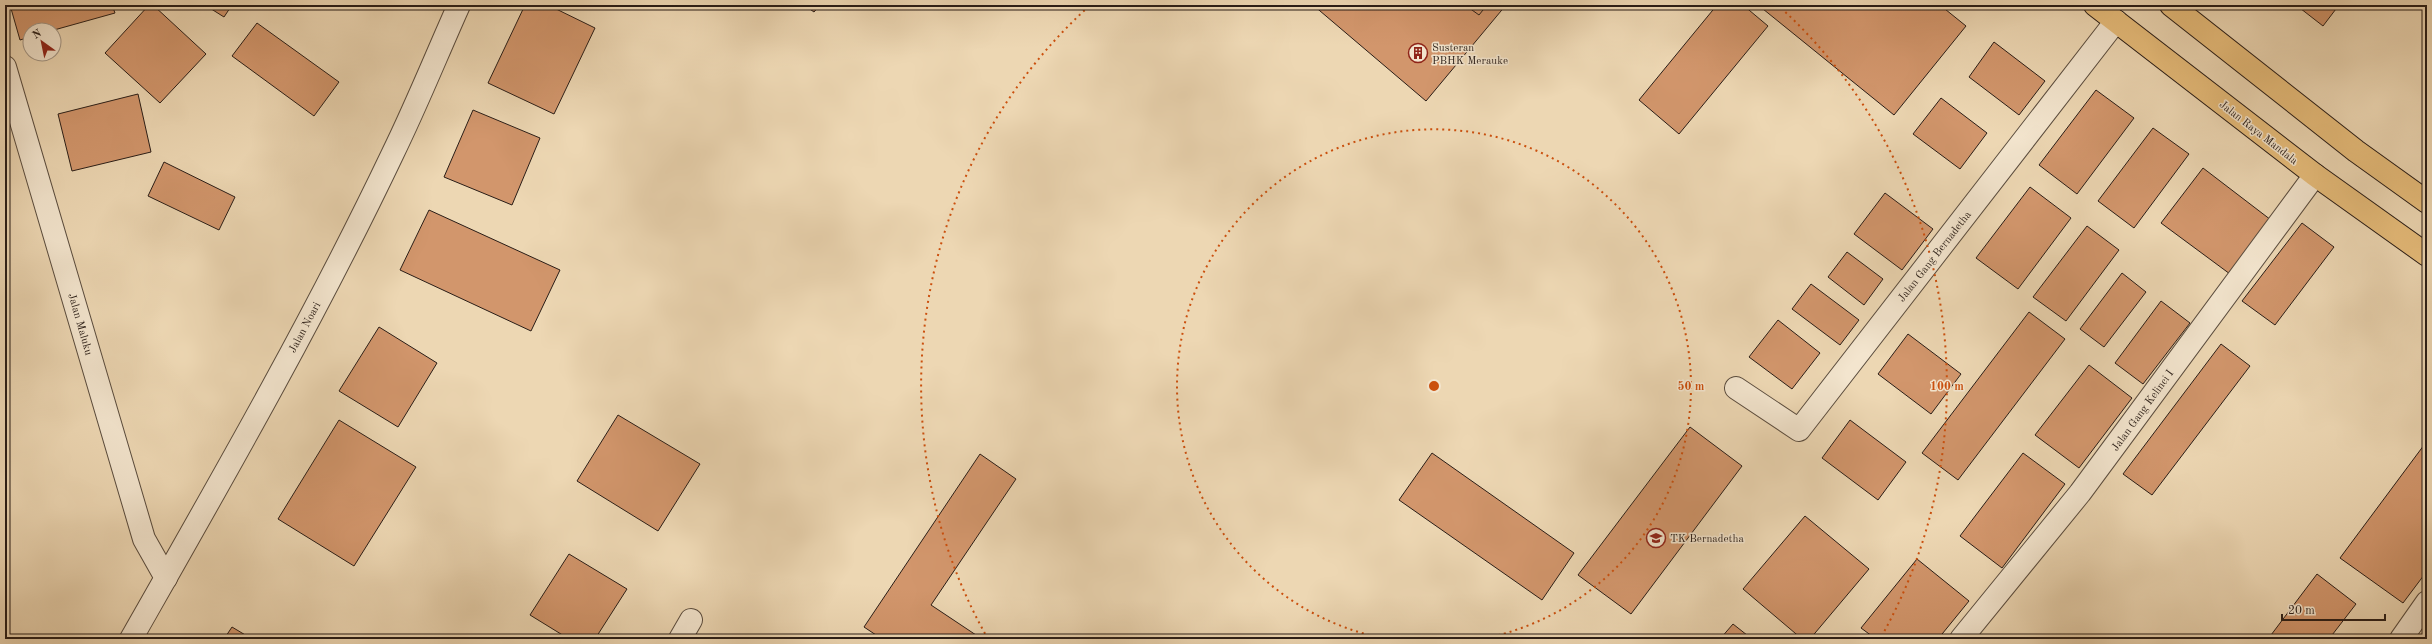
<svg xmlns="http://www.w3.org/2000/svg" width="2432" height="644" viewBox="0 0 2432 644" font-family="'Old Standard TT',serif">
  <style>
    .building { fill: #d2966c; stroke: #291d17 }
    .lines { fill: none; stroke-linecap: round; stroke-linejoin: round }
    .minor-casing { stroke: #5a4c3e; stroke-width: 24 }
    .tertiary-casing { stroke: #5a4c3e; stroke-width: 24 }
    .trunk-casing { stroke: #291d17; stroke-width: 24 }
    .minor { stroke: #f3e5ce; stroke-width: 22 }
    .tertiary { stroke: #f3e5ce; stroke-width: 22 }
    .trunk { stroke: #e6bc7a; stroke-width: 22 }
    .ring { fill: none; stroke: #cb500e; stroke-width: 2; stroke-dasharray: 2 4 }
    .labels { text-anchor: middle; stroke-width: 3; stroke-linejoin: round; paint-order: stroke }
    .poi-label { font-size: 11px; fill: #291d17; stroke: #f3e5ce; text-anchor: start }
    .street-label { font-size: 11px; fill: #291d17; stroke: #f3e5ce }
    .centre { fill: #cb500e; stroke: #f3e5ce; stroke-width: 2 }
    .ring-label { font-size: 12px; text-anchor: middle; font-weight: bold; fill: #cb500e; stroke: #f3e5ce; stroke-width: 3; stroke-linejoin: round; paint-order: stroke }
  </style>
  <rect width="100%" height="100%" fill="#edd7b3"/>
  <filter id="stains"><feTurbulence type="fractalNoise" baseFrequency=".005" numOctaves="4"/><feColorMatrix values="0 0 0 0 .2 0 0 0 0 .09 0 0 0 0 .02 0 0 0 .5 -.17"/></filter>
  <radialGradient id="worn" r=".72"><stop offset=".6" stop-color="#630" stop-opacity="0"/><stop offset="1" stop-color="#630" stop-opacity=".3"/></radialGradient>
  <path class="building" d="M 10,5 L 112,5 L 115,13 L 54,30 L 30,30 L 30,37 L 20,40 Z
    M 149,5 L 153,5 L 206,54 L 160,103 L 105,53 Z
    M 205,5 L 232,5 L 224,17 Z
    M 525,5 L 548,5 L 595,28 L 554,114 L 488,83 Z
    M 804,5 L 820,5 L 814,12 Z
    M 1313,5 L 1506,5 L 1426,101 Z
    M 1465,5 L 1487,5 L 1479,15 Z
    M 1717,5 L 1743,5 L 1768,26 L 1679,134 L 1639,100 Z
    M 1766,5 L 1940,5 L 1966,26 L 1894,115 L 1763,9 Z
    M 2296,5 L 2339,5 L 2323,26 Z
    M 257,23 L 339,82 L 314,116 L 232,56 Z
    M 1994,42 L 2045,81 L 2019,115 L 1969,77 Z
    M 2096,90 L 2134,118 L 2077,194 L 2039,165 Z
    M 138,94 L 151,152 L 72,171 L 58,114 Z
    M 1941,98 L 1987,133 L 1960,169 L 1913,134 Z
    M 473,110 L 540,138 L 512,205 L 444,177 Z
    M 2153,128 L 2189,154 L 2134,228 L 2098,201 Z
    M 164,162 L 235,197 L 219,230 L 148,196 Z
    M 2203,168 L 2271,220 L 2230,274 L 2161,223 Z
    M 2030,187 L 2071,218 L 2018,289 L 1976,258 Z
    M 1885,193 L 1933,229 L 1902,270 L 1854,234 Z
    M 429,210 L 560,270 L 531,331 L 400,270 Z
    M 2302,223 L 2334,247 L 2275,325 L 2242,301 Z
    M 2087,226 L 2119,250 L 2066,321 L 2033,297 Z
    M 1847,252 L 1883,279 L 1864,305 L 1828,277 Z
    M 2122,273 L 2146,292 L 2104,347 L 2080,329 Z
    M 1811,284 L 1859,320 L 1840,345 L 1792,309 Z
    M 2161,301 L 2190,323 L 2143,384 L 2115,363 Z
    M 2029,312 L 2065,339 L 1958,480 L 1922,453 Z
    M 1778,320 L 1820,353 L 1792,389 L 1749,357 Z
    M 379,327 L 437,363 L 398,427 L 339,391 Z
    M 1908,334 L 1961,374 L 1931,414 L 1878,374 Z
    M 2221,344 L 2250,366 L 2152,495 L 2123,474 Z
    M 2089,365 L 2132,398 L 2079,468 L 2035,435 Z
    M 618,415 L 700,464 L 658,531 L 577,481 Z
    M 339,420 L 416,467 L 354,566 L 278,519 Z
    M 1850,420 L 1906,462 L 1878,500 L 1822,458 Z
    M 1690,427 L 1742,466 L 1631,614 L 1578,575 Z
    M 2427,441 L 2427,571 L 2403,603 L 2340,558 Z
    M 1432,453 L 1574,553 L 1542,600 L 1399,500 Z
    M 2023,453 L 2065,484 L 2002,568 L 1960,536 Z
    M 980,454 L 1016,479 L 931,605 L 982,639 L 882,639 L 864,627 Z
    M 1805,516 L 1869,569 L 1810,639 L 1802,639 L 1743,589 Z
    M 569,554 L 627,589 L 595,639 L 569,639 L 530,615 Z
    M 1917,559 L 1969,601 L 1938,639 L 1876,639 L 1861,628 Z
    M 2317,574 L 2356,604 L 2329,639 L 2268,639 Z
    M 1733,624 L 1752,639 L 1720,639 Z
    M 232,627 L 252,639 L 224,639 Z"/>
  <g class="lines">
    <g class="minor-casing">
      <path id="minor" d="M 5,67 L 144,539 L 166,578
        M 1736,388 L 1799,430 L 2116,21
        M 680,639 L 691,620
        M 1961,639 L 2080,493 L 2315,175
        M 2401,639 L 2427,602"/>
    </g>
    <g class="tertiary-casing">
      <path id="tertiary" d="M 131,639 C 222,479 314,319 393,153 C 417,104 437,54 459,5"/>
    </g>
    <g class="trunk-casing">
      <path id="trunk" d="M 2095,5 L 2315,175 L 2427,255
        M 2171,5 L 2356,151 L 2427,202"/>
    </g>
    <use href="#minor" class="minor"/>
    <use href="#tertiary" class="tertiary"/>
    <use href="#trunk" class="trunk"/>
  </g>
  <g class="ring">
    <path d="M1387 639A257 257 0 1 1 1481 639"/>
    <path d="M988 639A513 513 0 0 1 1087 8M1781 8A513 513 0 0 1 1880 639"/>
  </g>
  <defs>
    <g id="building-ring" transform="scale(1)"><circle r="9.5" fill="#f3e5ce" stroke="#8f2418" stroke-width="1.5"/><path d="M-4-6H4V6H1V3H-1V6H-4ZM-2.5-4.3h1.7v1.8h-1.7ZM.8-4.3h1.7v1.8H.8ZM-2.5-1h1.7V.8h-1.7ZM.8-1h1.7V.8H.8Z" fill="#8f2418"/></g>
    <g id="school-ring" transform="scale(1)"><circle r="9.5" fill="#f3e5ce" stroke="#8f2418" stroke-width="1.5"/><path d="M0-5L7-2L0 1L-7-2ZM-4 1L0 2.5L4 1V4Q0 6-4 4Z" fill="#8f2418"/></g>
  </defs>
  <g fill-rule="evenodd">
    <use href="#building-ring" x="1418" y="53"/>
    <use href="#school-ring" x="1656" y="538"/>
  </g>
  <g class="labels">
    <g class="poi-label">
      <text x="1432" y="51">Susteran<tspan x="1432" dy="13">PBHK Merauke</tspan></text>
      <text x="1670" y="542">TK Bernadetha</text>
    </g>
    <g class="street-label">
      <text transform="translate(2259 132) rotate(38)" y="4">Jalan Raya Mandala</text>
      <text transform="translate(1934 256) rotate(-52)" y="4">Jalan Gang Bernadetha</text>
      <text transform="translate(81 324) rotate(74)" y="4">Jalan Maluku</text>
      <text transform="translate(304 327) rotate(-62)" y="4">Jalan Noari</text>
      <text transform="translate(2142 410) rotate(-54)" y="4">Jalan Gang Kelinci I</text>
    </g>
  </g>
  <circle cx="1434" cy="386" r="6" class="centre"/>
  <g class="ring-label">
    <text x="1691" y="390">50 m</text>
    <text x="1947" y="390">100 m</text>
  </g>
  <rect width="2432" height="644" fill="none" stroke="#edd7b3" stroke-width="20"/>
  <rect x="6" y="6" width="2420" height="632" fill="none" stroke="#291d17" stroke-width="2"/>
  <rect x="10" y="10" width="2412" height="624" fill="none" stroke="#291d17"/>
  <g transform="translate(42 42) rotate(327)"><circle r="19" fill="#f3e5ce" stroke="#a29585"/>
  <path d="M0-3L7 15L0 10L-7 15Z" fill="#8f2418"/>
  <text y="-6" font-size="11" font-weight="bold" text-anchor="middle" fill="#291d17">N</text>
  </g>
  <path d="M2282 614v6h103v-6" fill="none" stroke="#291d17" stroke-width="2"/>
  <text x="2288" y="614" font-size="12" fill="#291d17" stroke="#f3e5ce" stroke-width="3" paint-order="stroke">20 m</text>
  <rect width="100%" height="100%" filter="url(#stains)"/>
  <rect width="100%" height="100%" fill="url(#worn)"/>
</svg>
